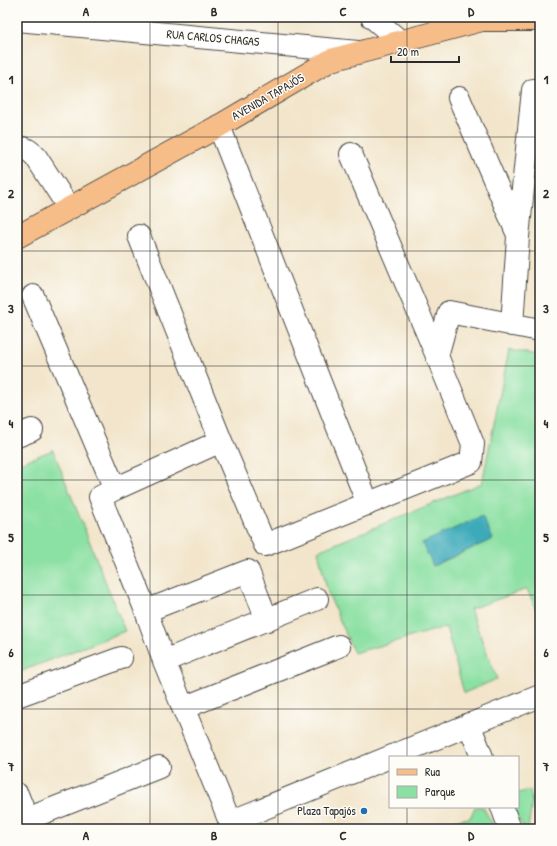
<svg xmlns="http://www.w3.org/2000/svg" width="557" height="846" viewBox="0 0 557 846" font-family="'Patrick Hand',sans-serif">
  <style>
    .green { fill: #8be0a3; stroke: #5b8667 }
    .water { fill: #3caaba; stroke: #346a72 }
    .lines { fill: none; stroke-linecap: round; stroke-linejoin: round }
    .minor-casing { stroke: #494743; stroke-width: 24 }
    .major-casing { stroke: #494743; stroke-width: 24 }
    .minor { stroke: #fff; stroke-width: 22 }
    .major { stroke: #f7bd88; stroke-width: 22 }
    .grid { fill: none; stroke: #2b2b2b; stroke-width: 1; stroke-opacity: 0.55 }
    .poi-dot { fill: #1f6fb2; stroke: #fdfcf7; stroke-width: 1.5 }
    .labels { text-anchor: middle; stroke-width: 3; stroke-linejoin: round; paint-order: stroke }
    .street-label { font-size: 12px; fill: #2b2b2b; stroke: #fdfcf7 }
    .poi-label { font-size: 12px; fill: #2b2b2b; stroke: #fdfcf7; text-anchor: end }
    .neatline { fill: none; stroke: #2b2b2b; stroke-width: 1.5 }
    .grid-label { font-size: 13px; text-anchor: middle; font-weight: bold; fill: #2b2b2b }
  </style>
  <rect width="100%" height="100%" fill="#fdfcf7"/>
  <filter id="ink" filterUnits="userSpaceOnUse"><feTurbulence type="fractalNoise" baseFrequency=".025" numOctaves="2"/><feDisplacementMap in="SourceGraphic" scale="8" xChannelSelector="R" yChannelSelector="G"/><feConvolveMatrix kernelMatrix="1 2 1 2 8 2 1 2 1" color-interpolation-filters="sRGB"/></filter>
  <filter id="wash" filterUnits="userSpaceOnUse"><feTurbulence type="fractalNoise" baseFrequency=".012" numOctaves="4" result="noise"/><feDisplacementMap in="SourceGraphic" scale="16" xChannelSelector="R" yChannelSelector="G"/><feGaussianBlur stdDeviation="0.9" result="paint"/><feColorMatrix in="noise" values="0 0 0 0 0 0 0 0 0 0 0 0 0 0 0 0 0 1.4 0 .05"/><feComposite in="paint" operator="in"/></filter>
  <g filter="url(#wash)">
    <rect width="100%" height="100%" fill="#f2e5cb"/>
    <path class="green" d="M 509,350 L 540,355 L 540,618 L 527,589 L 470,609 L 497,679 L 464,693 L 446,627 L 354,653 L 328,593 L 318,551 L 482,483 Z
      M 53,450 L 125,631 L 17,673 L 17,464 Z
      M 530,790 L 532,803 L 528,829 L 526,829 L 519,821 L 512,807 L 518,807 L 518,793 Z
      M 475,807 L 483,807 L 493,825 L 490,829 L 458,829 L 448,821 L 470,818 Z"/>
    <path class="water" d="M 482,516 L 493,539 L 433,566 L 422,543 Z"/>
  </g>
  <g filter="url(#ink)">
    <g class="lines">
      <g class="minor-casing">
        <path id="minor" d="M 372,17 L 401,42
          M 17,20 L 358,52
          M 459,98 L 518,235
          M 219,126 L 368,504
          M 17,148 C 26,147 30,151 36,157 L 69,208
          M 139,236 L 221,441 L 265,545 L 471,462 L 473,444 L 437,356 L 351,154
          M 33,296 L 115,489 L 221,441
          M 512,325 L 518,237 L 533,90
          M 437,356 L 449,312 L 540,330
          M 17,436 L 32,430
          M 115,489 L 100,497 L 146,611 L 164,661 L 317,599
          M 146,611 L 248,571 L 267,620
          M 164,661 L 230,822 L 540,696
          M 17,696 L 121,658
          M 183,708 L 339,646
          M 469,724 L 482,757
          M 17,794 L 27,819
          M 502,807 L 510,829
          M 17,823 L 159,767"/>
      </g>
      <g class="major-casing">
        <path id="major" d="M 17,237 L 219,126 L 331,60 L 482,20 L 540,20"/>
      </g>
      <use href="#minor" class="minor"/>
      <use href="#major" class="major"/>
    </g>
  </g>
  <path class="grid" d="M 150,17 L 150,829M 278,17 L 278,829M 407,17 L 407,757M 17,137 L 540,137M 17,251 L 540,251M 17,366 L 540,366M 17,480 L 540,480M 17,595 L 540,595M 17,709 L 540,709M 407,807 L 407,829"/>
  <circle class="poi-dot" cx="364" cy="811" r="4"/>
  <g class="labels">
    <g class="street-label">
      <text transform="translate(213 38) rotate(5)" y="4">RUA CARLOS CHAGAS</text>
      <text transform="translate(268 97) rotate(-30)" y="4">AVENIDA TAPAJÓS</text>
    </g>
    <g class="poi-label">
      <text x="356" y="815">Plaza Tapajós</text>
    </g>
  </g>
  <rect width="557" height="846" fill="none" stroke="#fdfcf7" stroke-width="44"/>
  <rect x="389" y="756" width="130" height="52" fill="#fdfcf7" stroke="#a9a8a5"/>
  <rect x="397" y="769" width="20" height="6" fill="#f7bd88" stroke="#a9a8a5"/>
  <text x="425" y="776" font-size="12" fill="#2b2b2b">Rua</text>
  <rect x="397" y="786" width="20" height="12" fill="#8be0a3" stroke="#a9a8a5"/>
  <text x="425" y="796" font-size="12" fill="#2b2b2b">Parque</text>
  <path d="M391 56v6h68v-6" fill="none" stroke="#2b2b2b" stroke-width="2"/>
  <text x="397" y="56" font-size="12" fill="#2b2b2b" stroke="#fdfcf7" stroke-width="3" paint-order="stroke">20 m</text>
  <rect x="22" y="22" width="513" height="802" class="neatline"/>
  <g class="grid-label">
    <text x="86" y="16">A</text>
    <text x="214" y="16">B</text>
    <text x="343" y="16">C</text>
    <text x="471" y="16">D</text>
    <text x="11" y="84">1</text>
    <text x="546" y="84">1</text>
    <text x="11" y="198">2</text>
    <text x="546" y="198">2</text>
    <text x="11" y="313">3</text>
    <text x="546" y="313">3</text>
    <text x="11" y="428">4</text>
    <text x="546" y="428">4</text>
    <text x="11" y="542">5</text>
    <text x="546" y="542">5</text>
    <text x="11" y="657">6</text>
    <text x="546" y="657">6</text>
    <text x="11" y="771">7</text>
    <text x="546" y="771">7</text>
    <text x="86" y="840">A</text>
    <text x="214" y="840">B</text>
    <text x="343" y="840">C</text>
    <text x="471" y="840">D</text>
  </g>
</svg>
